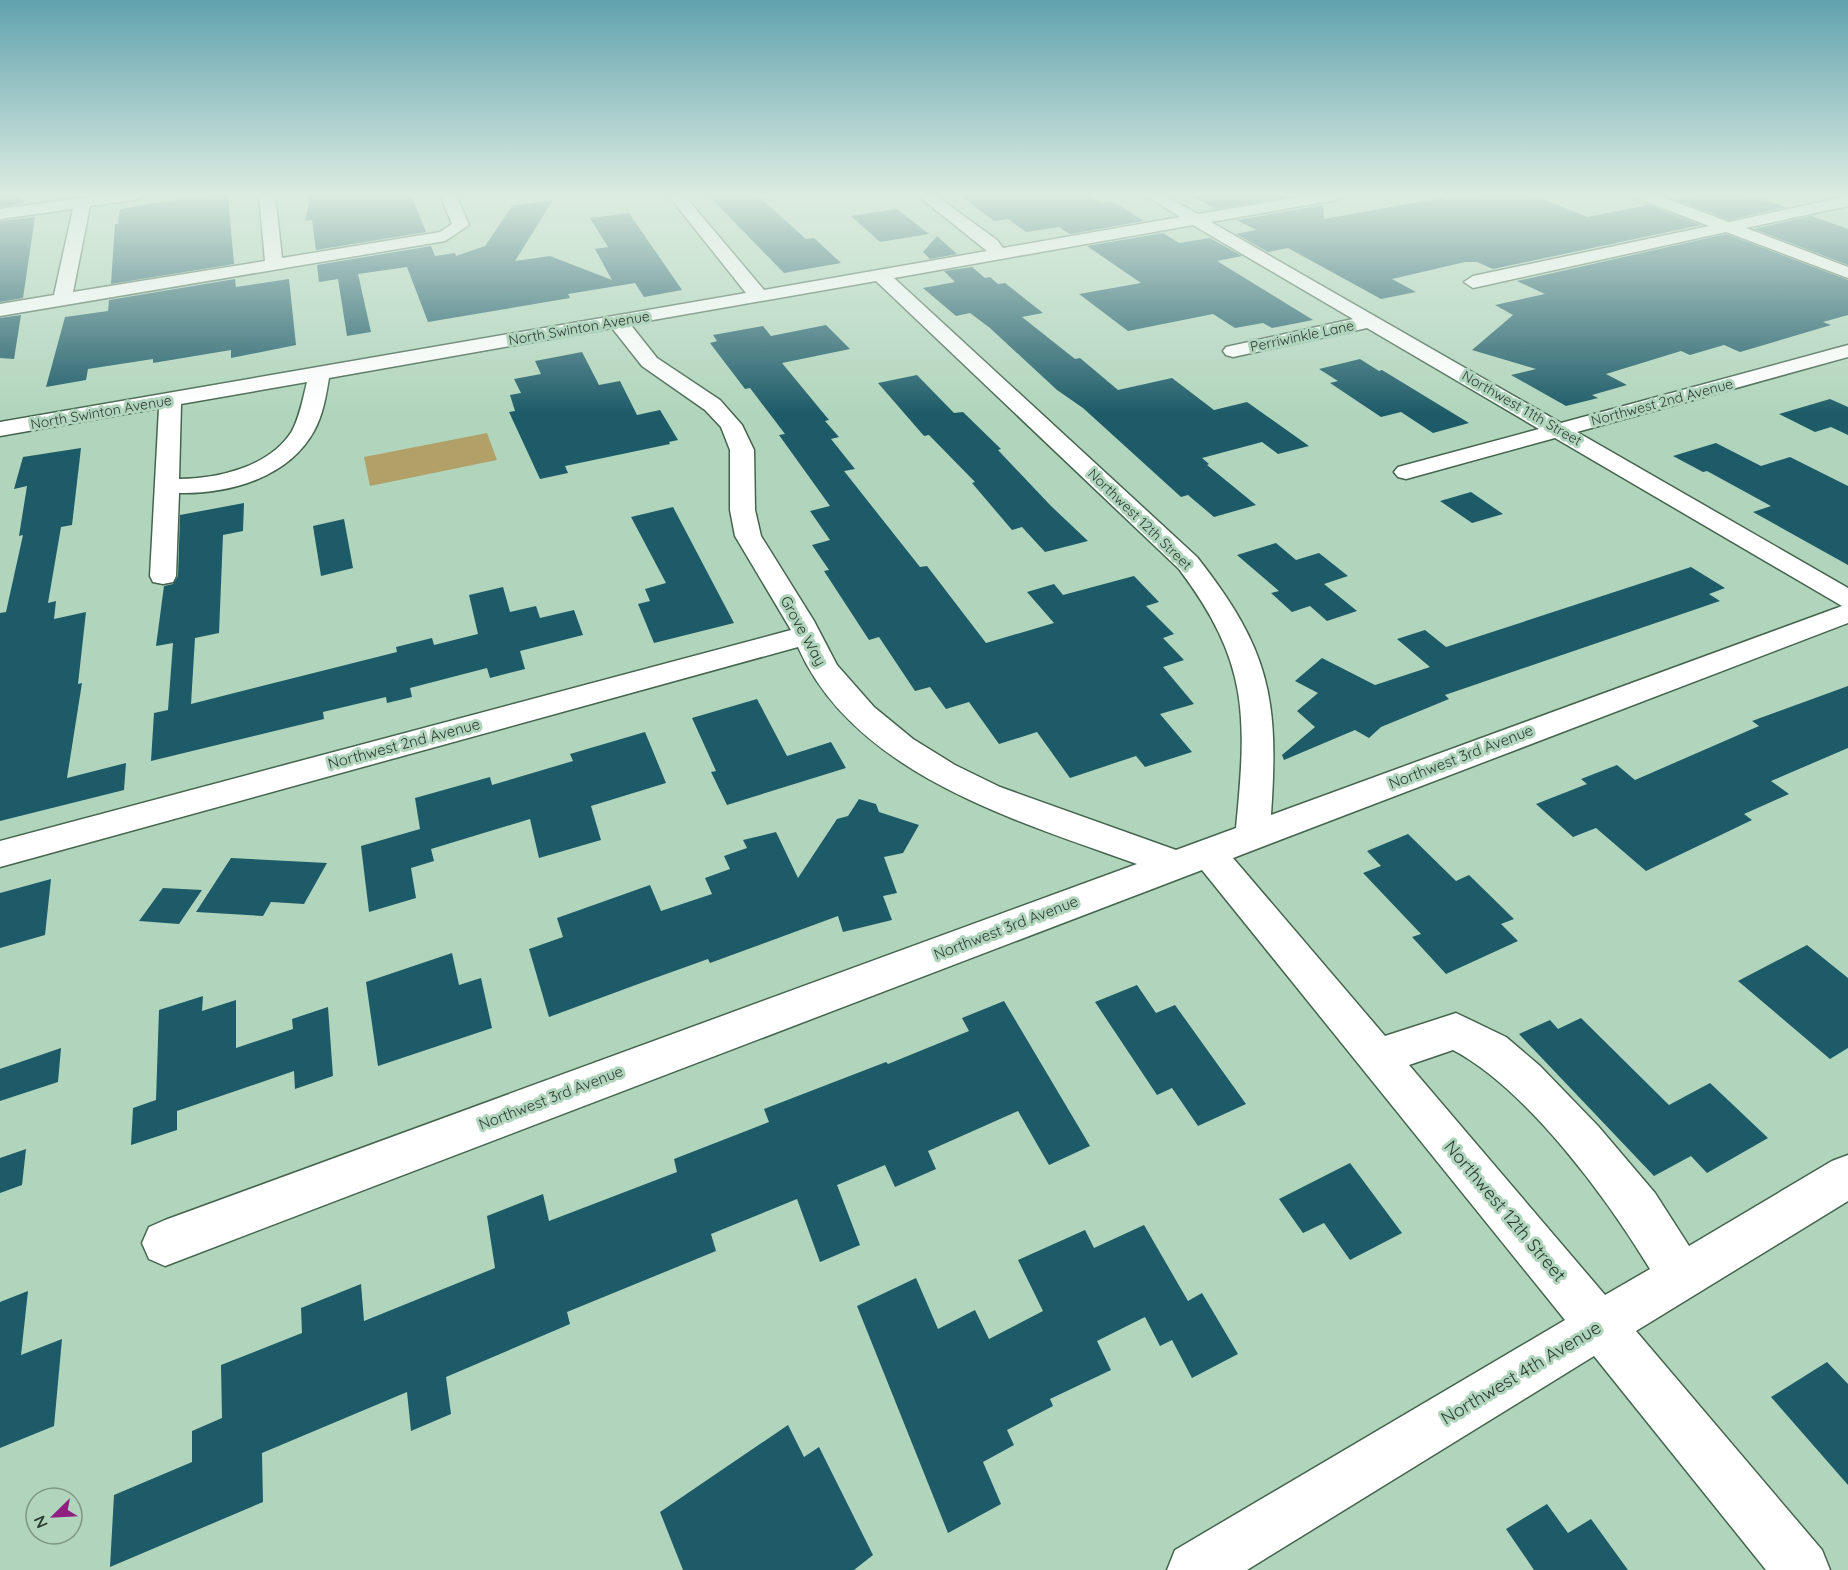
<svg xmlns="http://www.w3.org/2000/svg" width="1848" height="1570" viewBox="0 0 1848 1570" font-family="Quicksand,sans-serif">
  <style>
    .green { fill: #b1a169 }
    .building { fill: #1d5b68 }
    .lines { fill: none; stroke-linecap: round; stroke-linejoin: round }
    .minor-casing { stroke: #44644e; stroke-width: 3 }
    .path { stroke: #6a8372; stroke-width: 2; stroke-dasharray: 1.5 2; stroke-linecap: butt }
    .minor { fill: #fff; fill-rule: evenodd }
    .labels { text-anchor: middle; stroke-width: 6; stroke-linejoin: round; paint-order: stroke }
    .far-street-label { font-size: 14px; fill: #2c3b31; stroke: #b1d5bc }
    .street-label { font-size: 15px; fill: #2c3b31; stroke: #b1d5bc }
    .near-street-label { font-size: 18px; fill: #2c3b31; stroke: #b1d5bc }
  </style>
  <rect width="100%" height="100%" fill="#b1d5bc"/>
  <path class="green" d="M 487,433 L 497,460 L 370,486 L 364,457 Z"/>
  <path class="building" d="M 0,195 L 19,195 L 25,203 L 0,207 Z
    M 203,195 L 228,195 L 234,264 L 111,284 L 115,224 L 118,224 L 120,209 Z
    M 311,195 L 411,195 L 426,232 L 316,250 L 312,220 L 305,221 Z
    M 708,195 L 757,195 L 806,239 L 814,238 L 841,263 L 784,273 Z
    M 960,195 L 1089,195 L 1101,203 L 1112,201 L 1144,221 L 1070,234 L 1059,227 L 1026,232 L 1008,219 L 994,221 Z
    M 1190,195 L 1298,195 L 1216,209 Z
    M 1476,195 L 1533,195 L 1587,217 L 1649,205 L 1701,225 L 1493,269 L 1477,262 L 1465,262 L 1392,279 L 1416,292 L 1381,299 L 1288,248 L 1268,252 L 1236,234 L 1256,230 L 1237,220 L 1323,205 L 1324,219 L 1441,198 L 1446,200 Z
    M 1692,195 L 1750,195 L 1786,207 L 1729,220 L 1677,200 L 1695,197 Z
    M 553,200 L 515,261 L 550,256 L 612,280 L 595,249 L 608,247 L 590,218 L 629,213 L 682,290 L 644,297 L 635,283 L 568,294 L 570,298 L 428,322 L 407,267 L 358,274 L 371,332 L 347,336 L 338,279 L 319,282 L 317,265 L 431,246 L 435,256 L 455,253 L 456,256 L 485,246 L 512,206 Z
    M 897,209 L 929,234 L 880,242 L 851,216 Z
    M 1811,216 L 1848,229 L 1848,265 L 1754,229 Z
    M 35,217 L 23,298 L 0,302 L 0,221 Z
    M 1163,233 L 1179,243 L 1210,238 L 1242,256 L 1217,261 L 1313,320 L 1272,328 L 1263,323 L 1235,328 L 1213,314 L 1128,331 L 1079,294 L 1141,283 L 1087,246 Z
    M 1726,234 L 1848,280 L 1848,315 L 1823,322 L 1831,325 L 1740,352 L 1724,345 L 1690,355 L 1681,351 L 1606,374 L 1627,385 L 1592,395 L 1598,398 L 1566,406 L 1511,375 L 1536,369 L 1472,350 L 1513,315 L 1495,305 L 1545,294 L 1517,281 Z
    M 937,236 L 957,254 L 930,259 L 923,252 Z
    M 972,267 L 985,278 L 990,277 L 998,284 L 1005,283 L 1043,313 L 1022,317 L 1075,359 L 1080,358 L 1118,390 L 1172,378 L 1214,410 L 1247,402 L 1309,446 L 1278,454 L 1262,442 L 1202,458 L 1209,464 L 1207,465 L 1256,505 L 1214,517 L 1188,495 L 1181,497 L 1083,408 L 1057,390 L 990,328 L 970,313 L 956,316 L 923,288 L 955,282 L 944,271 Z
    M 235,279 L 236,287 L 289,279 L 296,345 L 231,358 L 231,350 L 153,363 L 153,359 L 88,369 L 86,380 L 46,387 L 65,317 L 108,311 L 109,300 Z
    M 21,315 L 14,359 L 0,358 L 0,318 Z
    M 826,325 L 850,349 L 782,363 L 829,420 L 825,421 L 839,437 L 831,439 L 855,469 L 844,471 L 920,567 L 927,566 L 986,643 L 1054,623 L 1027,592 L 1054,584 L 1063,595 L 1134,576 L 1159,602 L 1146,606 L 1174,634 L 1163,638 L 1184,660 L 1163,667 L 1194,704 L 1160,714 L 1192,752 L 1145,767 L 1136,756 L 1070,778 L 1037,732 L 999,744 L 969,702 L 946,709 L 930,687 L 915,691 L 879,637 L 869,640 L 824,571 L 829,570 L 812,545 L 830,540 L 810,511 L 830,506 L 779,435 L 785,434 L 750,388 L 745,389 L 710,343 L 717,341 L 713,335 L 763,326 L 771,336 Z
    M 582,352 L 599,385 L 620,381 L 637,415 L 660,410 L 678,440 L 669,442 L 670,444 L 565,466 L 568,473 L 540,479 L 509,412 L 515,411 L 510,395 L 521,393 L 514,379 L 541,374 L 535,361 Z
    M 1360,359 L 1379,371 L 1382,370 L 1469,423 L 1433,433 L 1401,412 L 1381,417 L 1330,383 L 1338,381 L 1319,369 Z
    M 917,375 L 954,413 L 963,412 L 1001,449 L 998,450 L 1051,506 L 1088,541 L 1045,552 L 1022,527 L 1012,530 L 972,483 L 975,482 L 929,435 L 924,436 L 878,383 Z
    M 1830,399 L 1848,407 L 1848,435 L 1831,427 L 1815,432 L 1779,414 Z
    M 1716,443 L 1761,466 L 1790,457 L 1848,486 L 1848,565 L 1753,512 L 1771,506 L 1707,471 L 1703,472 L 1673,456 Z
    M 81,448 L 72,525 L 61,527 L 48,603 L 56,601 L 54,619 L 86,612 L 78,684 L 82,683 L 67,778 L 126,763 L 124,790 L 0,821 L 0,613 L 6,612 L 23,535 L 19,536 L 27,486 L 14,489 L 23,457 Z
    M 1471,492 L 1503,514 L 1472,523 L 1440,501 Z
    M 244,503 L 243,531 L 223,535 L 219,633 L 195,638 L 191,704 L 397,652 L 396,647 L 432,638 L 434,645 L 478,634 L 469,595 L 503,587 L 510,612 L 536,606 L 540,618 L 574,610 L 583,635 L 520,651 L 525,669 L 490,678 L 487,668 L 410,688 L 412,697 L 387,703 L 386,697 L 323,712 L 324,719 L 151,761 L 154,713 L 168,710 L 173,643 L 156,646 L 164,586 L 173,584 L 178,576 L 180,515 Z
    M 673,507 L 734,623 L 654,643 L 638,604 L 650,601 L 645,589 L 666,583 L 631,517 Z
    M 344,519 L 353,568 L 321,576 L 313,526 Z
    M 1276,543 L 1296,560 L 1319,553 L 1348,576 L 1324,584 L 1357,611 L 1327,621 L 1310,606 L 1292,612 L 1271,593 L 1279,591 L 1237,555 Z
    M 1691,567 L 1725,588 L 1709,594 L 1720,601 L 1445,695 L 1449,699 L 1381,727 L 1369,738 L 1355,730 L 1284,760 L 1282,755 L 1315,727 L 1297,711 L 1318,693 L 1295,681 L 1322,658 L 1375,685 L 1430,667 L 1397,639 L 1425,630 L 1446,647 Z
    M 1848,686 L 1848,748 L 1771,781 L 1789,794 L 1744,814 L 1752,820 L 1646,871 L 1596,828 L 1573,837 L 1536,804 L 1587,784 L 1581,779 L 1617,765 L 1635,780 L 1759,726 L 1752,721 Z
    M 757,699 L 787,756 L 831,742 L 846,768 L 727,805 L 711,772 L 716,771 L 692,718 Z
    M 645,732 L 666,783 L 591,806 L 601,840 L 539,858 L 530,819 L 431,849 L 434,861 L 411,868 L 416,898 L 369,912 L 361,846 L 420,829 L 415,798 L 490,777 L 492,785 L 573,761 L 570,754 Z
    M 859,799 L 876,804 L 879,812 L 919,825 L 903,853 L 884,857 L 897,893 L 883,896 L 892,920 L 843,932 L 838,916 L 710,963 L 708,959 L 641,983 L 549,1017 L 529,949 L 563,937 L 557,918 L 650,885 L 661,911 L 712,894 L 705,878 L 730,869 L 724,856 L 747,848 L 743,840 L 776,832 L 798,878 L 837,819 L 848,816 Z
    M 1408,834 L 1456,881 L 1469,875 L 1514,919 L 1501,924 L 1518,941 L 1446,974 L 1412,937 L 1421,934 L 1363,873 L 1381,866 L 1367,851 Z
    M 231,858 L 327,863 L 304,904 L 271,902 L 263,916 L 196,912 Z
    M 51,879 L 45,935 L 0,948 L 0,893 Z
    M 163,888 L 202,890 L 179,924 L 139,921 Z
    M 1807,945 L 1848,978 L 1848,1048 L 1830,1059 L 1738,981 Z
    M 452,953 L 459,985 L 481,978 L 492,1028 L 378,1066 L 366,982 Z
    M 1137,985 L 1156,1013 L 1175,1005 L 1246,1104 L 1198,1126 L 1172,1088 L 1157,1095 L 1095,1002 Z
    M 203,996 L 202,1011 L 236,1000 L 236,1048 L 293,1029 L 292,1019 L 328,1007 L 333,1076 L 295,1089 L 294,1071 L 177,1111 L 177,1130 L 131,1145 L 133,1108 L 156,1100 L 159,1010 Z
    M 1004,1001 L 1090,1146 L 1049,1165 L 1018,1111 L 928,1151 L 936,1169 L 895,1187 L 885,1165 L 837,1185 L 860,1245 L 820,1262 L 797,1199 L 711,1234 L 716,1251 L 567,1312 L 570,1324 L 446,1377 L 451,1414 L 411,1431 L 407,1392 L 262,1453 L 263,1502 L 110,1567 L 114,1495 L 192,1462 L 192,1431 L 222,1418 L 221,1365 L 302,1333 L 301,1308 L 361,1284 L 364,1321 L 495,1268 L 487,1216 L 543,1194 L 549,1221 L 677,1172 L 674,1159 L 769,1122 L 764,1109 L 886,1062 L 888,1064 L 969,1031 L 962,1018 Z
    M 1581,1018 L 1669,1105 L 1710,1083 L 1768,1138 L 1707,1173 L 1691,1156 L 1654,1176 L 1519,1034 L 1550,1020 L 1558,1029 Z
    M 61,1048 L 58,1082 L 0,1101 L 0,1069 Z
    M 26,1149 L 22,1185 L 0,1193 L 0,1158 Z
    M 1350,1163 L 1402,1233 L 1350,1260 L 1324,1223 L 1303,1233 L 1279,1199 Z
    M 1144,1225 L 1188,1301 L 1202,1293 L 1238,1354 L 1192,1378 L 1172,1340 L 1160,1346 L 1145,1317 L 1097,1341 L 1111,1370 L 1050,1399 L 1053,1406 L 1007,1430 L 1014,1445 L 983,1462 L 1001,1504 L 948,1533 L 857,1306 L 916,1278 L 938,1329 L 975,1310 L 989,1339 L 1043,1311 L 1018,1260 L 1085,1230 L 1094,1248 Z
    M 28,1291 L 21,1355 L 62,1339 L 54,1426 L 0,1448 L 0,1302 Z
    M 1827,1362 L 1848,1384 L 1848,1485 L 1771,1397 Z
    M 788,1425 L 804,1457 L 819,1447 L 873,1555 L 854,1570 L 683,1570 L 660,1512 Z
    M 1547,1504 L 1568,1533 L 1591,1519 L 1628,1570 L 1534,1570 L 1506,1529 Z"/>
  <g class="lines">
    <g class="minor-casing">
      <path id="minor" d="M 103,195 L 143,195 L 135,200 L 90,206 L 73,292 L 265,261 L 259,195 L 275,195 L 282,258 L 440,232 L 452,224 L 440,195 L 456,195 L 469,225 L 445,241 L 0,316 L 0,304 L 54,295 L 73,209 L 0,219 L 0,209 Z
        M 668,195 L 684,195 L 764,290 L 987,251 L 917,195 L 935,195 L 997,240 L 1003,248 L 1180,217 L 1145,195 L 1164,195 L 1198,214 L 1310,195 L 1344,195 L 1336,200 L 1211,222 L 1561,423 L 1848,345 L 1848,357 L 1577,432 L 1848,588 L 1848,623 L 1233,858 L 1385,1036 L 1456,1013 L 1506,1037 L 1540,1066 L 1598,1126 L 1655,1193 L 1689,1246 L 1832,1161 L 1848,1155 L 1848,1201 L 1636,1331 L 1822,1550 L 1830,1570 L 1766,1570 L 1594,1356 L 1247,1570 L 1167,1570 L 1175,1550 L 1565,1320 L 1202,870 L 165,1266 L 149,1259 L 142,1243 L 149,1227 L 165,1220 L 1137,864 C 1017,821 854,774 798,647 L 0,867 L 0,841 L 791,630 L 735,536 L 730,510 L 730,450 L 721,427 L 705,410 L 642,366 L 612,328 L 329,378 C 326,396 323,415 314,431 C 288,478 229,494 179,493 L 176,576 L 173,582 L 163,584 L 153,582 L 150,576 L 159,408 L 0,436 L 0,422 L 746,293 ZM 1193,225 L 1353,319 L 1226,347 L 1223,351 L 1226,355 L 1233,357 L 1367,328 L 1539,429 L 1398,467 L 1394,472 L 1398,477 L 1406,479 L 1555,438 L 1842,606 L 1271,815 C 1279,698 1270,650 1197,557 L 894,278 ZM 876,281 L 1179,569 C 1249,662 1247,715 1236,828 L 1176,850 L 1000,787 L 955,765 L 913,739 L 874,707 L 837,665 L 814,621 L 761,536 L 755,510 L 754,450 L 742,425 L 720,400 L 657,358 L 630,324 ZM 307,382 C 303,398 300,416 292,431 C 270,467 217,479 179,479 L 181,404 ZM 1453,1050 C 1527,1089 1607,1198 1650,1269 L 1605,1295 L 1409,1065 Z
        M 1635,195 L 1657,195 L 1729,222 L 1848,196 L 1848,206 L 1746,228 L 1848,267 L 1848,278 L 1726,232 L 1473,288 L 1464,282 L 1473,276 L 1709,226 L 1637,198 Z"/>
    </g>
    <path class="path" d="M 157,197 L 174,195"/>
    <use href="#minor" class="minor"/>
  </g>
  <linearGradient id="sky" x2="0" y2="1"><stop stop-color="#61a2ae"/><stop offset="0.47" stop-color="#dcece1"/><stop offset="1" stop-color="#dcece1" stop-opacity="0"/></linearGradient>
  <rect width="1848" height="414" fill="url(#sky)"/>
  <g class="labels">
    <g class="far-street-label">
      <text transform="translate(579 328) rotate(-10)" y="5">North Swinton Avenue</text>
      <text transform="translate(1302 336) rotate(-12)" y="5">Perriwinkle Lane</text>
      <text transform="translate(1662 402) rotate(-15)" y="5">Northwest 2nd Avenue</text>
      <text transform="translate(1522 408) rotate(30)" y="5">Northwest 11th Street</text>
      <text transform="translate(101 412) rotate(-10)" y="5">North Swinton Avenue</text>
      <text transform="translate(1140 519) rotate(44)" y="5">Northwest 12th Street</text>
    </g>
    <g class="street-label">
      <text transform="translate(803 631) rotate(61)" y="5">Grove Way</text>
      <text transform="translate(404 744) rotate(-15)" y="5">Northwest 2nd Avenue</text>
      <text transform="translate(1461 757) rotate(-21)" y="5">Northwest 3rd Avenue</text>
      <text transform="translate(1006 928) rotate(-21)" y="5">Northwest 3rd Avenue</text>
      <text transform="translate(551 1098) rotate(-21)" y="5">Northwest 3rd Avenue</text>
    </g>
    <g class="near-street-label">
      <text transform="translate(1505 1211) rotate(50)" y="6">Northwest 12th Street</text>
      <text transform="translate(1521 1373) rotate(-31)" y="6">Northwest 4th Avenue</text>
    </g>
  </g>
  <g transform="translate(54 1516) rotate(246)"><circle r="28" fill="#b1d5bc" stroke="#7c9784" stroke-width="1.5"/>
  <path d="M0-4.5L10 22L0 15L-10 22Z" fill="#8f1f80"/>
  <text y="-9" font-size="16" font-weight="bold" text-anchor="middle" fill="#2c3b31">N</text>
  </g>
</svg>
